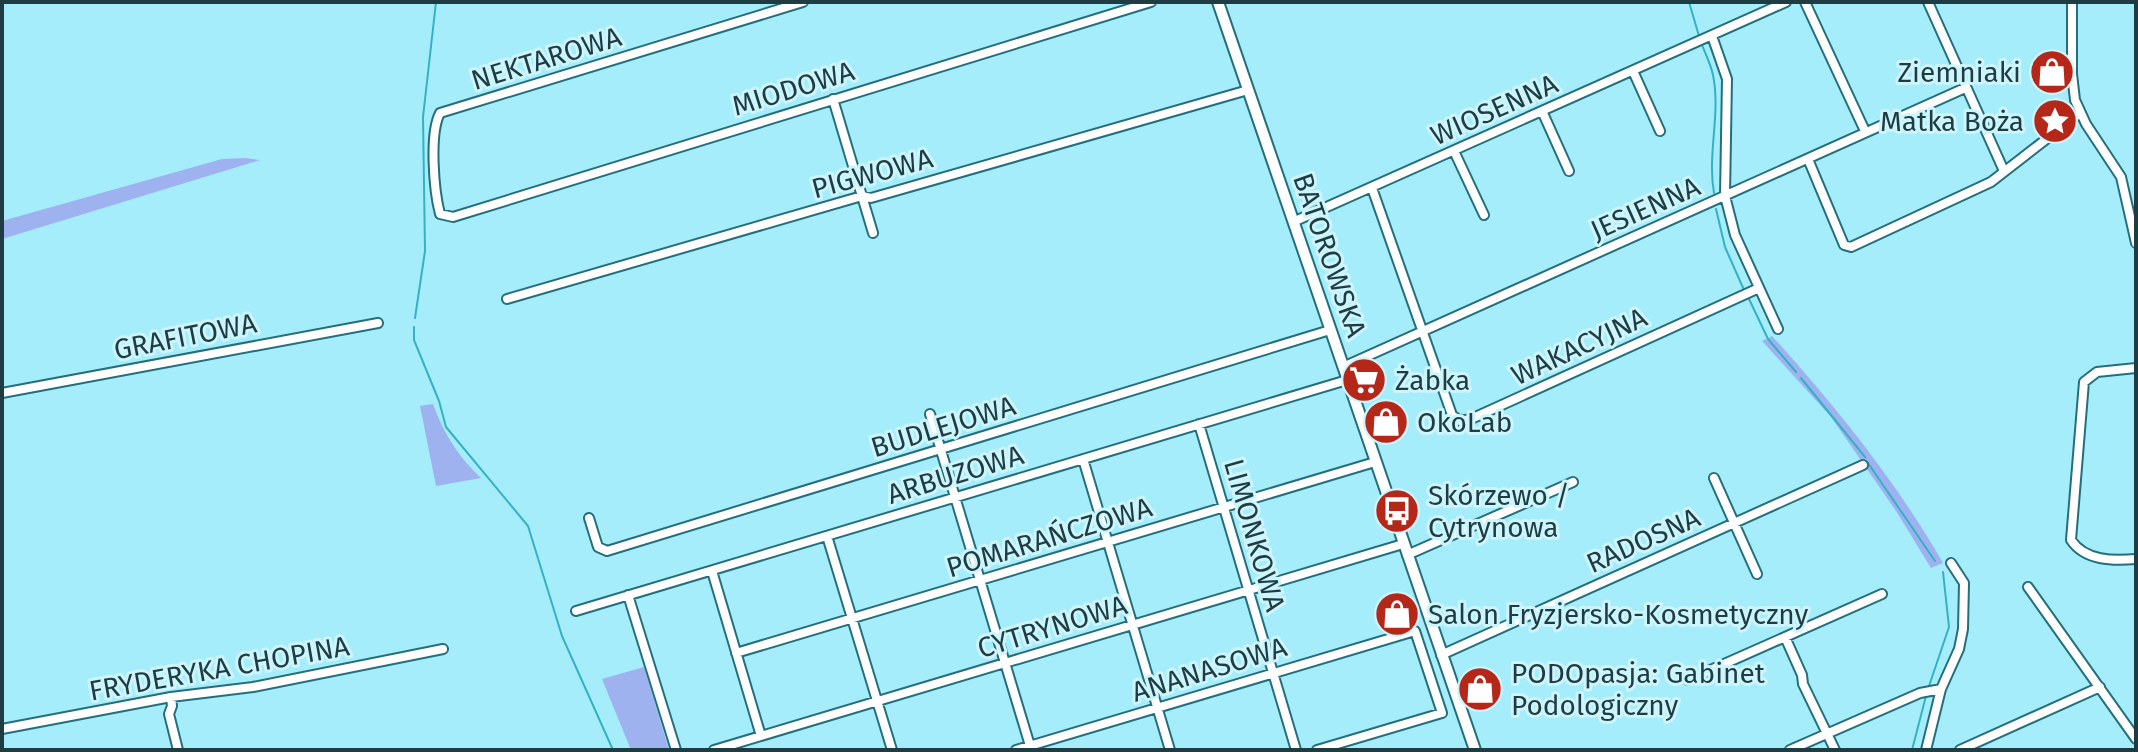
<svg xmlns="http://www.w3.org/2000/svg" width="2138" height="752" viewBox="0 0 2138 752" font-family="'Fira Sans',sans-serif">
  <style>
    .green { fill: #9eb2f0 }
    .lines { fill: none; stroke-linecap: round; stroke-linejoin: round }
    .stream { stroke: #35b1c4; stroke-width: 2 }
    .minor-casing { stroke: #246f7b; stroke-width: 12 }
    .tertiary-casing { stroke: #246f7b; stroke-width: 14 }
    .minor { stroke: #fff; stroke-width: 8 }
    .tertiary { stroke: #fff; stroke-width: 10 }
    .labels { text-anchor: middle; stroke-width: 6; stroke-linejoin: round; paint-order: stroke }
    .street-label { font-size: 28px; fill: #1e3c41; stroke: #ccf5fd }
    .poi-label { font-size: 28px; fill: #1e3c41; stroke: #ccf5fd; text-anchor: start }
  </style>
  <rect width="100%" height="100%" fill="#a5edfb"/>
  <path class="green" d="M 245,158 L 260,160 L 2,239 L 2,221 L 222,159 Z
    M 1772,336 C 1833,403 1898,484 1943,563 L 1931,568 L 1896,511 L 1831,417 L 1762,341 Z
    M 433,404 C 444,434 458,456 481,478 L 436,486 L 420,406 Z
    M 644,667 L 669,750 L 631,750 L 602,679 Z"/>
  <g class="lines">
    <path class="stream" d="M 1689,2 L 1699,36
      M 1702,45 C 1706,55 1711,65 1713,75 C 1721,114 1707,154 1714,193
      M 1716,209 L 1725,247 L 1744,290
      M 1749,299 L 1768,339 L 1796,372
      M 415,318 L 425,251 L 423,117 L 436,2
      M 414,327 L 414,340 L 439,401 L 446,427 L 528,526 L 562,636 L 613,750
      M 1801,378 L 1865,457
      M 1868,463 L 1935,561
      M 1929,686 L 1949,627 L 1943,572
      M 1912,750 L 1926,696"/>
    <g class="minor-casing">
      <path id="minor" d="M 803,2 L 440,113 C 429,134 434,191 440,214 L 453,217 L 1151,2
        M 1805,2 L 1865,131
        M 1928,2 L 2004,171
        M 2072,2 L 2072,74 L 2075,100 L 2086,124 L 2121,177 L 2136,243
        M 1712,36 L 1727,79 L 1725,196 L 1735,235 L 1778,329
        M 1633,71 L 1660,131
        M 833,99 L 873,233
        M 1542,111 L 1569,171
        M 1454,151 L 1484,215
        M 1808,159 L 1844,245 L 1851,247 L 1991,182 L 2080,113
        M 1372,188 L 1452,415 L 1460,421 L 1471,419 L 1759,288
        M 1293,222 L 1786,2
        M 507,299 L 862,196 L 871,198 L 1248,90
        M 1343,367 L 1965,88
        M 2136,368 L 2097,372 L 2084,382 L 2071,540 C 2085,561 2113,561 2136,559
        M 2,393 L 378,323
        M 930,414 L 1031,749
        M 1199,424 L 1296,750
        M 1083,459 L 1170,750
        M 1714,478 L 1757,574
        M 589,518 L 598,547 L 607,551 L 1330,330
        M 827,536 L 892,750
        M 1407,555 L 1573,482
        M 712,571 L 761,736
        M 2028,587 L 2136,739
        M 628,595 L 676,750
        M 576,611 L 1347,380
        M 1785,637 L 1802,675 L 1803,684 L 1835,750
        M 736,653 L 1375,462
        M 1441,655 L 1863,465
        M 1688,680 L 1882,594
        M 171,697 L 172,706 L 169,714 L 178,750
        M 2,729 L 171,697 L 253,687 L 443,649
        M 714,750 L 1403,544
        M 1016,750 L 1415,631 L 1442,713 L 1317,750
        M 1790,750 L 1920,693 L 1941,689
        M 1926,750 L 1941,689 L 1959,649 L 1963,629 L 1964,583 L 1951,563
        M 1960,750 L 2100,687"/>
    </g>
    <g class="tertiary-casing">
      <path id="tertiary" d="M 1218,2 L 1475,750"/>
    </g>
    <use href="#minor" class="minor"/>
    <use href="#tertiary" class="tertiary"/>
  </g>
  <defs>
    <g id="shop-disc" transform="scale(2.3)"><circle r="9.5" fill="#b52718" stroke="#ccf5fd"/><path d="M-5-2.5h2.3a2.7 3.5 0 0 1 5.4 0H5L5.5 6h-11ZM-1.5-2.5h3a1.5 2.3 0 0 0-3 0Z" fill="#fff"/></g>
    <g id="sight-disc" transform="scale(2.3)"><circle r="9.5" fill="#b52718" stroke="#ccf5fd"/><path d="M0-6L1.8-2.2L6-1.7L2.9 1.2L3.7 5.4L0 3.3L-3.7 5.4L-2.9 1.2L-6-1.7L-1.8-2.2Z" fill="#fff"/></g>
    <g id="supermarket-disc" transform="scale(2.3)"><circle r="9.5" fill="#b52718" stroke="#ccf5fd"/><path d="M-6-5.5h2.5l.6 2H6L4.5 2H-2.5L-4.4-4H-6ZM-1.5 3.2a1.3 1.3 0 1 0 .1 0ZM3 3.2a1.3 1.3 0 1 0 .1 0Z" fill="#fff"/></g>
    <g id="bus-disc" transform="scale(2.3)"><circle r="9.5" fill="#b52718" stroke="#ccf5fd"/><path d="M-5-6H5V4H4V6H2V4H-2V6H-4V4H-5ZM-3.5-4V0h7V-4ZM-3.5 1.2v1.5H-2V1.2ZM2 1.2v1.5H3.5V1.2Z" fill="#fff"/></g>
  </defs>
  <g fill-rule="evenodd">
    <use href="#shop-disc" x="2052" y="72"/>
    <use href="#sight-disc" x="2055" y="121"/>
    <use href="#supermarket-disc" x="1364" y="380"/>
    <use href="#shop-disc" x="1386" y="422"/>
    <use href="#bus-disc" x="1397" y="511"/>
    <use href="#shop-disc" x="1397" y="614"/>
    <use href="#shop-disc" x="1480" y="689"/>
  </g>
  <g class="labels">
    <g class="street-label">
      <text transform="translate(546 58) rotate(-17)" y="10">NEKTAROWA</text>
      <text transform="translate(793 88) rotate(-17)" y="10">MIODOWA</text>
      <text transform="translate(1494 109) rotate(-24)" y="10">WIOSENNA</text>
      <text transform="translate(872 173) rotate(-15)" y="10">PIGWOWA</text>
      <text transform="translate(1645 208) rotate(-24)" y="10">JESIENNA</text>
      <text transform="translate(1330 255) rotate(71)" y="10">BATOROWSKA</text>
      <text transform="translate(185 336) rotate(-11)" y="10">GRAFITOWA</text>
      <text transform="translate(1579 346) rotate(-25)" y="10">WAKACYJNA</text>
      <text transform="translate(943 426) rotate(-17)" y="10">BUDLEJOWA</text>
      <text transform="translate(955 474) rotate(-17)" y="10">ARBUZOWA</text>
      <text transform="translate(1255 535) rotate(74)" y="10">LIMONKOWA</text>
      <text transform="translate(1049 537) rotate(-17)" y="10">POMARAŃCZOWA</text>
      <text transform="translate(1643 540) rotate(-24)" y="10">RADOSNA</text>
      <text transform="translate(1052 626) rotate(-17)" y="10">CYTRYNOWA</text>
      <text transform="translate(219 668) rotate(-10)" y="10">FRYDERYKA CHOPINA</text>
      <text transform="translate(1209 669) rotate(-17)" y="10">ANANASOWA</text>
    </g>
    <g class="poi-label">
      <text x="2021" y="82" text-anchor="end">Ziemniaki</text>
      <text x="2024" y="131" text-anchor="end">Matka Boża</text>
      <text x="1395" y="390">Żabka</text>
      <text x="1417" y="432">OkoLab</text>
      <text x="1428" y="505">Skórzewo /<tspan x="1428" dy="32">Cytrynowa</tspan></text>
      <text x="1428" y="624">Salon Fryzjersko-Kosmetyczny</text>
      <text x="1511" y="683">PODOpasja: Gabinet<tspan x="1511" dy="32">Podologiczny</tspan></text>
    </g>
  </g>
  <rect width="2138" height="752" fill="none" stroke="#1e3c41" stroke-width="8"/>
</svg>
